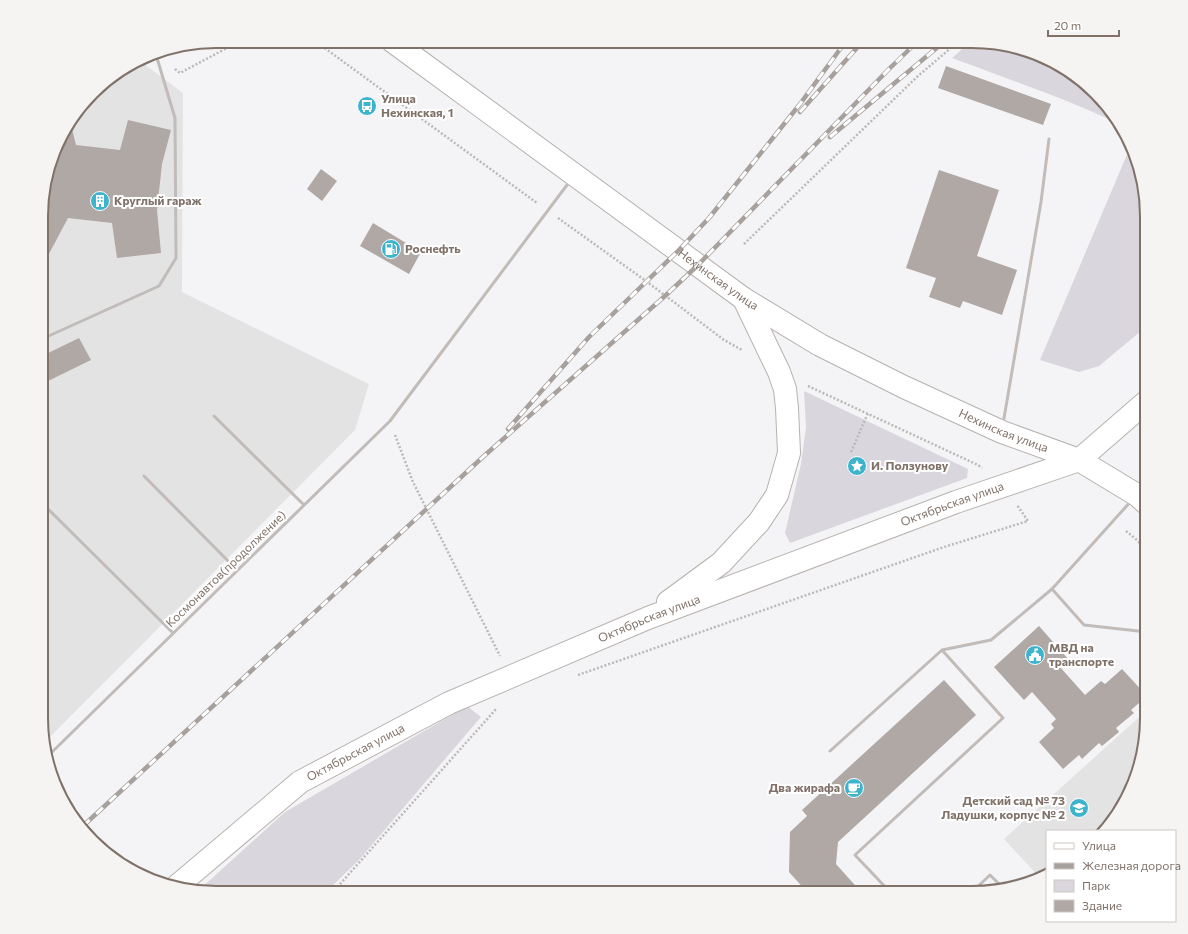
<svg xmlns="http://www.w3.org/2000/svg" width="1188" height="934" viewBox="0 0 1188 934" font-family="Commissioner,sans-serif">
  <style>
    .built { fill: #e4e3e4 }
    .green { fill: #dad6dd }
    .building { fill: #b0a8a4 }
    .lines { fill: none; stroke-linecap: round; stroke-linejoin: round }
    .secondary-casing { stroke: #b8b2ae; stroke-width: 24 }
    .primary-casing { stroke: #b6b1ae; stroke-width: 24 }
    .path { stroke: #bcb8b6; stroke-width: 2.5; stroke-dasharray: 2 2; stroke-linecap: butt }
    .lane { stroke: #c1bcb9; stroke-width: 3 }
    .secondary { stroke: #fff; stroke-width: 22 }
    .primary { stroke: #fff; stroke-width: 22 }
    .rail-casing { stroke: #a7a09c; stroke-width: 4.5 }
    .rail { stroke: #fff; stroke-width: 3; stroke-dasharray: 9; stroke-linecap: butt }
    .labels { text-anchor: middle; stroke-width: 4; stroke-linejoin: round; paint-order: stroke }
    .poi-label { font-size: 12px; font-weight: bold; fill: #817269; stroke: #fff; text-anchor: start }
    .street-label { font-size: 12px; fill: #817269; stroke: #fff }
    .rim { fill: none; stroke: #817269; stroke-width: 2 }
  </style>
  <rect width="100%" height="100%" fill="#f4f4f6"/>
  <path class="built" d="M 140,61 L 183,93 L 182,292 L 369,384 L 355,430 L 45,742 L 41,730 L 43,193 L 64,129 L 101,84 Z
    M 1147,710 L 1147,730 L 1134,785 L 1105,831 L 1047,831 L 1047,874 L 1041,879 L 1004,839 Z"/>
  <path class="green" d="M 971,41 L 984,41 L 1039,54 L 1088,84 L 1114,121 L 1062,99 L 952,58 Z
    M 1131,145 L 1134,149 L 1147,215 L 1147,326 L 1099,366 L 1079,372 L 1040,360 Z
    M 804,391 L 968,469 L 967,478 L 790,543 L 785,533 L 801,464 L 806,427 Z
    M 467,706 L 481,717 L 359,860 L 325,893 L 204,893 L 198,891 L 285,812 Z"/>
  <path class="building" d="M 946,66 L 1051,104 L 1043,125 L 938,88 Z
    M 128,120 L 171,130 L 162,164 L 157,210 L 161,253 L 117,258 L 112,223 L 68,218 L 42,267 L 43,193 L 64,129 L 70,121 L 76,145 L 120,150 Z
    M 321,169 L 337,181 L 322,201 L 307,189 Z
    M 939,170 L 999,190 L 977,256 L 1017,270 L 1002,315 L 963,301 L 960,308 L 929,297 L 936,278 L 906,268 Z
    M 373,223 L 421,252 L 409,274 L 360,246 Z
    M 79,338 L 91,360 L 46,382 L 42,375 L 42,356 Z
    M 1039,626 L 1069,660 L 1060,667 L 1085,695 L 1101,681 L 1105,684 L 1122,669 L 1147,696 L 1131,710 L 1134,713 L 1116,728 L 1119,732 L 1102,746 L 1099,743 L 1082,759 L 1079,755 L 1063,769 L 1039,742 L 1054,728 L 1051,724 L 1056,719 L 1032,692 L 1024,700 L 994,667 Z
    M 944,680 L 976,715 L 838,842 L 836,864 L 862,893 L 808,893 L 789,872 L 790,832 L 807,816 L 802,810 Z"/>
  <g class="lines">
    <g class="secondary-casing">
      <g id="secondary">
        <path d="M 668,602 L 721,563 L 759,522 L 777,495 L 789,453 L 787,408 L 785,389 L 779,372 L 744,299"/>
        <path id="s1" d="M 177,886 L 300,782 L 449,703 L 648,618 L 956,502 L 1079,460 L 1147,401"/>
      </g>
    </g>
    <g class="primary-casing">
      <g id="primary">
        <path id="s2" d="M 392,41 L 744,299 L 820,345 L 904,387 L 1002,432 L 1079,460 L 1137,495 L 1147,504"/>
      </g>
    </g>
    <path class="path" d="M 315,41 L 537,203
      M 175,69 L 180,73 L 240,41
      M 558,218 L 646,281 L 724,340 L 742,350
      M 744,244 L 918,76 L 959,41
      M 808,386 L 978,465 L 982,468
      M 395,435 L 413,482 L 500,656
      M 851,452 L 868,413
      M 1126,531 L 1137,540 L 1147,551
      M 578,675 L 944,547 L 1028,521 L 1017,505
      M 332,893 L 497,708"/>
    <path class="lane" d="M 42,339 L 159,286 L 176,258 L 175,118 L 157,58 L 152,54
      M 214,416 L 304,505
      M 1003,424 L 1041,202 L 1049,139
      M 144,476 L 237,570
      M 47,508 L 173,633
      M 1052,589 L 1084,625 L 1147,632
      M 830,751 L 942,650 L 991,640 L 1052,589 L 1132,500
      M 48,756 L 390,421 L 570,181
      M 734,893 L 736,891 L 737,893
      M 891,893 L 855,855 L 1003,718 L 942,650
      M 971,893 L 990,875 L 1002,887"/>
    <use href="#secondary" class="secondary"/>
    <use href="#primary" class="primary"/>
    <g class="rail-casing">
      <path id="rail" d="M 800,112 L 863,41
        M 830,137 L 945,41
        M 508,429 L 589,337 L 679,250 L 709,218 L 800,104 L 846,41
        M 83,826 L 484,456 L 665,296 L 698,265 L 890,68 L 918,41"/>
    </g>
    <use href="#rail" class="rail"/>
  </g>
  <defs>
    <g id="bus-disc" transform="scale(1)"><circle r="9.5" fill="#3eb3cc" stroke="#fff"/><path d="M-5-6H5V4H4V6H2V4H-2V6H-4V4H-5ZM-3.5-4V0h7V-4ZM-3.5 1.2v1.5H-2V1.2ZM2 1.2v1.5H3.5V1.2Z" fill="#fff"/></g>
    <g id="building-disc" transform="scale(1)"><circle r="9.5" fill="#3eb3cc" stroke="#fff"/><path d="M-4-6H4V6H1V3H-1V6H-4ZM-2.5-4.3h1.7v1.8h-1.7ZM.8-4.3h1.7v1.8H.8ZM-2.5-1h1.7V.8h-1.7ZM.8-1h1.7V.8H.8Z" fill="#fff"/></g>
    <g id="fuel-disc" transform="scale(1)"><circle r="9.5" fill="#3eb3cc" stroke="#fff"/><path d="M-5.5-6h7V0h2V4h1.3V-2.5L3-4.5l.8-.8L6-3V5H2.5V1h-1V6h-7ZM-4.2-4.7v3.2H.2V-4.7Z" fill="#fff"/></g>
    <g id="sight-disc" transform="scale(1)"><circle r="9.5" fill="#3eb3cc" stroke="#fff"/><path d="M0-6L1.8-2.2L6-1.7L2.9 1.2L3.7 5.4L0 3.3L-3.7 5.4L-2.9 1.2L-6-1.7L-1.8-2.2Z" fill="#fff"/></g>
    <g id="civic-disc" transform="scale(1)"><circle r="9.5" fill="#3eb3cc" stroke="#fff"/><path d="M-.6-6.5H3V-4.5H.6V-3L4-1V1h2V6H-6V1h2V-1L-.6-3ZM-1.2 2.5V6h2.4V2.5Z" fill="#fff"/></g>
    <g id="cafe-disc" transform="scale(1)"><circle r="9.5" fill="#3eb3cc" stroke="#fff"/><path d="M-5.5-4.5H6V0H3Q3 3.5 0 3.5H-2.5Q-5.5 3.5-5.5 0ZM3-3.2v2h1.7v-2ZM-6 4.5H4V6H-6Z" fill="#fff"/></g>
    <g id="school-disc" transform="scale(1)"><circle r="9.5" fill="#3eb3cc" stroke="#fff"/><path d="M0-5L7-2L0 1L-7-2ZM-4 1L0 2.5L4 1V4Q0 6-4 4Z" fill="#fff"/></g>
  </defs>
  <g fill-rule="evenodd">
    <use href="#bus-disc" x="367" y="106"/>
    <use href="#building-disc" x="100" y="201"/>
    <use href="#fuel-disc" x="391" y="249"/>
    <use href="#sight-disc" x="857" y="466"/>
    <use href="#civic-disc" x="1035" y="655"/>
    <use href="#cafe-disc" x="854" y="788"/>
    <use href="#school-disc" x="1079" y="808"/>
  </g>
  <g class="labels">
    <g class="poi-label">
      <text x="381" y="103">Улица<tspan x="381" dy="14">Нехинская, 1</tspan></text>
      <text x="114" y="205">Круглый гараж</text>
      <text x="405" y="253">Роснефть</text>
      <text x="871" y="470">И. Ползунову</text>
      <text x="1049" y="652">МВД на<tspan x="1049" dy="14">транспорте</tspan></text>
      <text x="840" y="792" text-anchor="end">Два жирафа</text>
      <text x="1065" y="805" text-anchor="end">Детский сад № 73<tspan x="1065" dy="14">Ладушки, корпус № 2</tspan></text>
    </g>
    <g class="street-label">
      <text dy="4" stroke="none"><textPath href="#s2" startOffset="404">Нехинская улица</textPath></text>
      <text dy="4" stroke="none"><textPath href="#s2" startOffset="728">Нехинская улица</textPath></text>
      <text dy="4" stroke="none"><textPath href="#s1" startOffset="871">Октябрьская улица</textPath></text>
      <text transform="translate(226 569) rotate(-44)" y="4">Космонавтов(продолжение)</text>
      <text dy="4" stroke="none"><textPath href="#s1" startOffset="547">Октябрьская улица</textPath></text>
      <text dy="4" stroke="none"><textPath href="#s1" startOffset="224">Октябрьская улица</textPath></text>
    </g>
  </g>
  <path d="M0 0H1188V934H0ZM216 48H972A168 168 0 0 1 1140 216V718A168 168 0 0 1 972 886H216A168 168 0 0 1 48 718V216A168 168 0 0 1 216 48Z" fill="#f5f4f3" fill-rule="evenodd"/>
  <path class="rim" d="M216 48H972A168 168 0 0 1 1140 216V718A168 168 0 0 1 972 886H216A168 168 0 0 1 48 718V216A168 168 0 0 1 216 48Z"/>
  <rect x="1046" y="830" width="130" height="92" fill="#ffffff" stroke="#cdc7c3"/>
  <rect x="1054" y="843" width="20" height="6" fill="#ffffff" stroke="#cdc7c3"/>
  <text x="1082" y="850" font-size="12" fill="#817269">Улица</text>
  <rect x="1054" y="863" width="20" height="6" fill="#a7a09c" stroke="#cdc7c3"/>
  <text x="1082" y="870" font-size="12" fill="#817269">Железная дорога</text>
  <rect x="1054" y="880" width="20" height="12" fill="#dad6dd" stroke="#cdc7c3"/>
  <text x="1082" y="890" font-size="12" fill="#817269">Парк</text>
  <rect x="1054" y="900" width="20" height="12" fill="#b0a8a4" stroke="#cdc7c3"/>
  <text x="1082" y="910" font-size="12" fill="#817269">Здание</text>
  <path d="M1048 30v6h71v-6" fill="none" stroke="#817269" stroke-width="2"/>
  <text x="1054" y="30" font-size="12" fill="#817269" stroke="#ffffff" stroke-width="3" paint-order="stroke">20 m</text>
</svg>
